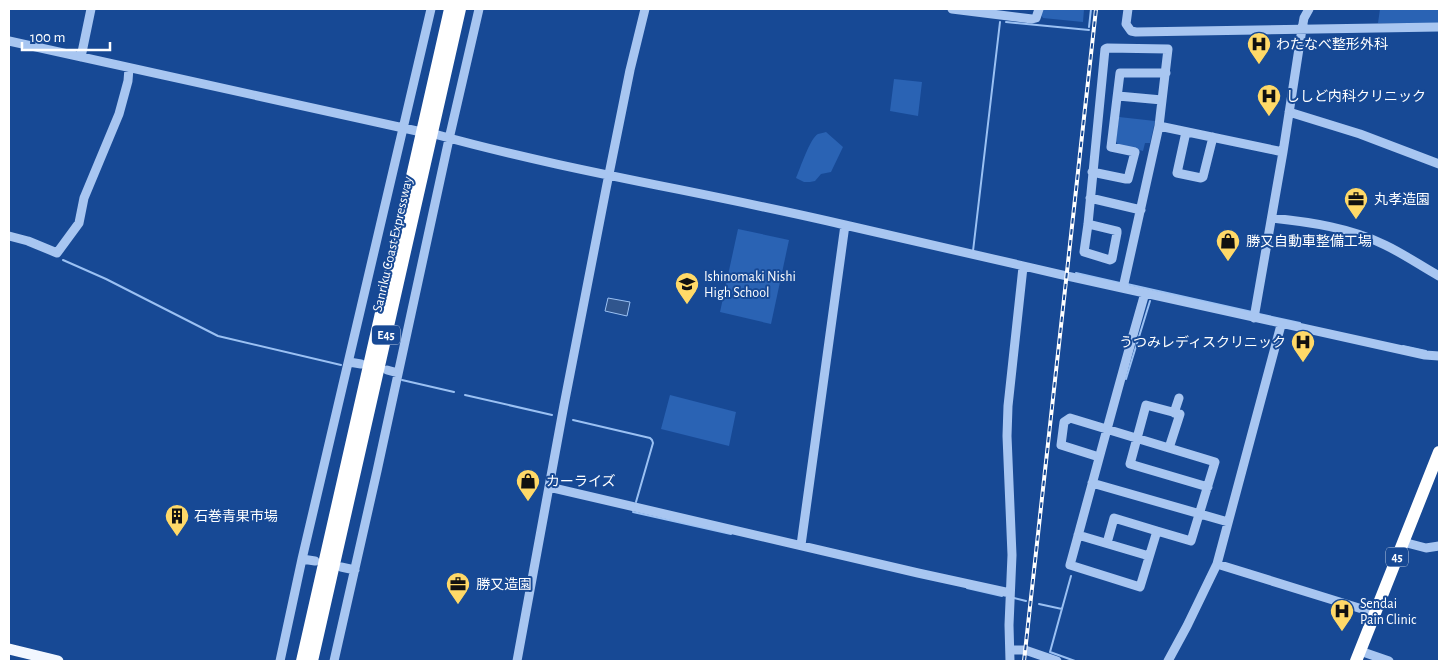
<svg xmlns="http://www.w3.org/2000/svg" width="1448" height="670" viewBox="0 0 1448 670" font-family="'Alegreya Sans','Noto Sans JP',sans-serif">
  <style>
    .green { fill: #2a63b4 }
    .water { fill: #30558d; stroke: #9bc1f3 }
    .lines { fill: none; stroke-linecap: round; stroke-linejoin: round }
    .stream { stroke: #9bc1f3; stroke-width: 2 }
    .minor { stroke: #a8c6f1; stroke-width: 9 }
    .major { stroke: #f2f7ff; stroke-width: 11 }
    .highway { stroke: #fff; stroke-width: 12 }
    .rail-casing { stroke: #fff; stroke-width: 4 }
    .rail { stroke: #174995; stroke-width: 2; stroke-dasharray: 5.5; stroke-linecap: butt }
    .labels { text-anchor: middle; stroke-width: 4; stroke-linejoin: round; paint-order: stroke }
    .shield { fill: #174995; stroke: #b9c8df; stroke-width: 1 }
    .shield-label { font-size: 12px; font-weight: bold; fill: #fff }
    .poi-label { font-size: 14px; fill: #fff; stroke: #174995; text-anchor: start }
    .street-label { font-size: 14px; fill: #fff; stroke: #174995 }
  </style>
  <rect width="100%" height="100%" fill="#174995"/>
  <path class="green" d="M 1043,9 L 1084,9 L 1083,22 L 1043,18 L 1041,15 Z
    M 1380,9 L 1439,9 L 1439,23 L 1378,23 Z
    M 894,79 L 922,82 L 918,116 L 890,111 Z
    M 1119,117 L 1155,121 L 1150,143 L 1145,143 L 1143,151 L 1118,145 L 1116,141 Z
    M 826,132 L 843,147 L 831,172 L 821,174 L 815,181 L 810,182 L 804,182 L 796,178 C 800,169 810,138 818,134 C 821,133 824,133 826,132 Z
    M 738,229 L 789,240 L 771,324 L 720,312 Z
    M 670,395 L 736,412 L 729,446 L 661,429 Z"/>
  <path class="water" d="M 608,298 L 630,302 L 627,316 L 605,311 Z"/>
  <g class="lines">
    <path class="stream" d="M 1006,22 L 1089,30
      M 1089,27 L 1091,9
      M 973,251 L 1000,22
      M 63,260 L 106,279 L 218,336 L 341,365
      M 1076,273 L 1120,283
      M 1127,284 L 1252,312
      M 1259,314 L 1300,323
      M 1403,346 L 1426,351
      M 1126,379 L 1150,301
      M 402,380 L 454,392
      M 465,395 L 552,415
      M 573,420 L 650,438 L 652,440 L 653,443 L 636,502
      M 633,512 L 731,534
      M 1071,576 L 1050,652 L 1075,661
      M 967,588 L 1002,596
      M 1014,598 L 1026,601
      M 1039,604 L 1062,609"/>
    <path class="minor" d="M 952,9 L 1032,19 L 1036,18 L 1039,9
      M 1128,9 L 1126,24 L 1131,31 L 1136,32 L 1439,27
      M 9,41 L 417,131
      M 81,57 L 91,9
      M 1118,96 L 1162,100
      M 1289,112 L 1360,134 L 1439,164
      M 1159,126 L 1283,152
      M 1186,132 L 1177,173 L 1201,178 L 1203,177 L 1213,137
      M 438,135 C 572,172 710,193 845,225 C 1038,270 1231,313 1425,355 L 1439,356
      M 1092,172 L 1126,179 L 1128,179 L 1135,152 L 1111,147 L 1120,73 L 1166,73
      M 1090,198 L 1141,210
      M 1272,218 C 1310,222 1351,228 1385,245 C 1404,254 1421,266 1439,276
      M 1088,224 L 1117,231 L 1117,233 L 1112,259 L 1110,260 L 1084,252 L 1088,224 L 1105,49 L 1107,48 L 1168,49 L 1159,126 L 1123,288
      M 9,236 L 28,241 L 57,253 L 79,223 L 84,198 L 119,114 L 128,81 L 129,68
      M 1254,318 L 1283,152 L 1302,29 L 1304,18 L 1309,9
      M 349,362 L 361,364
      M 387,370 L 398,373
      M 1174,413 L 1179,398
      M 1169,448 L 1180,414 L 1146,405 L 1130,464 L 1208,487
      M 1099,457 L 1061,445 L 1064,422 L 1070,418 L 1215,462 L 1191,541 L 1157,531 L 1140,587 L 1070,565 C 1095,474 1119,383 1145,293
      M 1092,483 L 1228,522
      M 549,487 L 918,573 L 1010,593
      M 1078,535 L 1149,556
      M 1403,542 L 1426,548 L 1439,546
      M 1107,543 L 1114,518 L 1157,531
      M 801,545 L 845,225
      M 302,559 L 315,561
      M 1217,564 L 1375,613
      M 341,567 L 355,570
      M 1010,650 L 1025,650 L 1057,661
      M 1360,651 L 1389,661
      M 280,661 L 302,559 L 431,9
      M 334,661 L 377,471 L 449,139 L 479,9
      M 517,661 L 564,405 L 606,189 L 630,70 L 645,9
      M 1010,661 L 1009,625 L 1012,555 L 1007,436 L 1008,406 L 1023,267
      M 1168,661 L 1187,626 L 1217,564 L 1281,325"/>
    <path class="major" d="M 9,649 L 58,661"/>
    <path class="highway" d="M 302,661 L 450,9
      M 312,661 L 460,9
      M 1356,661 L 1439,452"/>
    <g class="rail-casing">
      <path id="rail" d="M 1024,661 L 1096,9"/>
    </g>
    <use href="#rail" class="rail"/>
  </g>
  <defs>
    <g id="hospital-pin" transform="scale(1.25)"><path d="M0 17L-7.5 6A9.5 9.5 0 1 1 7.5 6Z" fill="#ffd968" stroke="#174995"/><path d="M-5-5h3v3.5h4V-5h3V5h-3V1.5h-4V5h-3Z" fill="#111"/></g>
    <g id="office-pin" transform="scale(1.25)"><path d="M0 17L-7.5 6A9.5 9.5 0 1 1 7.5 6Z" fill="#ffd968" stroke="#174995"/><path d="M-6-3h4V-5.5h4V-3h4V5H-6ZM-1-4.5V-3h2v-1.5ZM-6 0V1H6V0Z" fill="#111"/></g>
    <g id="shop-pin" transform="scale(1.25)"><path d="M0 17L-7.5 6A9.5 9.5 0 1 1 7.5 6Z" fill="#ffd968" stroke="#174995"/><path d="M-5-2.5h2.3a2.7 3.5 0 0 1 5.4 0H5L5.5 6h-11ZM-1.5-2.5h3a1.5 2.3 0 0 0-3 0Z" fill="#111"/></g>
    <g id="school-pin" transform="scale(1.25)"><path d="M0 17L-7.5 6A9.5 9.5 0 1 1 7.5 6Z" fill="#ffd968" stroke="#174995"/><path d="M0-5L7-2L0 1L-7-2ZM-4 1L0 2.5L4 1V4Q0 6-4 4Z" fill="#111"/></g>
    <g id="building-pin" transform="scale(1.25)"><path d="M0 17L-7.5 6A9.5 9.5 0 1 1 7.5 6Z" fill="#ffd968" stroke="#174995"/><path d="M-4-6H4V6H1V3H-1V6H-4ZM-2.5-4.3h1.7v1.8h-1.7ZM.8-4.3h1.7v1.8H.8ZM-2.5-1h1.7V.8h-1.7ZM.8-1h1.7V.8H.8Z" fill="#111"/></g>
  </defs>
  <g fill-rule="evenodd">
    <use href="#hospital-pin" x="1259" y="44"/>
    <use href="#hospital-pin" x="1269" y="96"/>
    <use href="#office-pin" x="1356" y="199"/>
    <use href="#shop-pin" x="1228" y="241"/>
    <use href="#school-pin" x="687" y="284"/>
    <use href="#hospital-pin" x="1303" y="342"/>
    <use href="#shop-pin" x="528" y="481"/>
    <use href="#building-pin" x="177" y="516"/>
    <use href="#office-pin" x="458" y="584"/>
    <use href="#hospital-pin" x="1342" y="611"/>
  </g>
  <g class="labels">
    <g class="shield">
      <rect x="372" y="325.5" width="28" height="19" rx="4"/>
      <rect x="1386" y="547.5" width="22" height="19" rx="4"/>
    </g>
    <g class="shield-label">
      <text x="386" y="339">E45</text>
      <text x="1397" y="561">45</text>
    </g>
    <g class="poi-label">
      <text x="1276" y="49">わたなべ整形外科</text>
      <text x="1286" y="101">ししど内科クリニック</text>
      <text x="1374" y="204">丸孝造園</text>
      <text x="1246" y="246">勝又自動車整備工場</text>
      <text x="704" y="281">Ishinomaki Nishi<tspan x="704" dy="16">High School</tspan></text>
      <text x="1286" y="347" text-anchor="end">うつみレディスクリニック</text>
      <text x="546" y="486">カーライズ</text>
      <text x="194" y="521">石巻青果市場</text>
      <text x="476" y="589">勝又造園</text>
      <text x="1360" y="608">Sendai<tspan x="1360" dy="16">Pain Clinic</tspan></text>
    </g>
    <g class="street-label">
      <text transform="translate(392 244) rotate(-77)" y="5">Sanriku Coast Expressway</text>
    </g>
  </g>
  <rect width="1448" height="670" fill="none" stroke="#ffffff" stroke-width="20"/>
  <path d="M22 42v8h88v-8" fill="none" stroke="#ffffff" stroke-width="2.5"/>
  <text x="30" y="42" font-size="15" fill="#ffffff" stroke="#174995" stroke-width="4" paint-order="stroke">100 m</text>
</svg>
